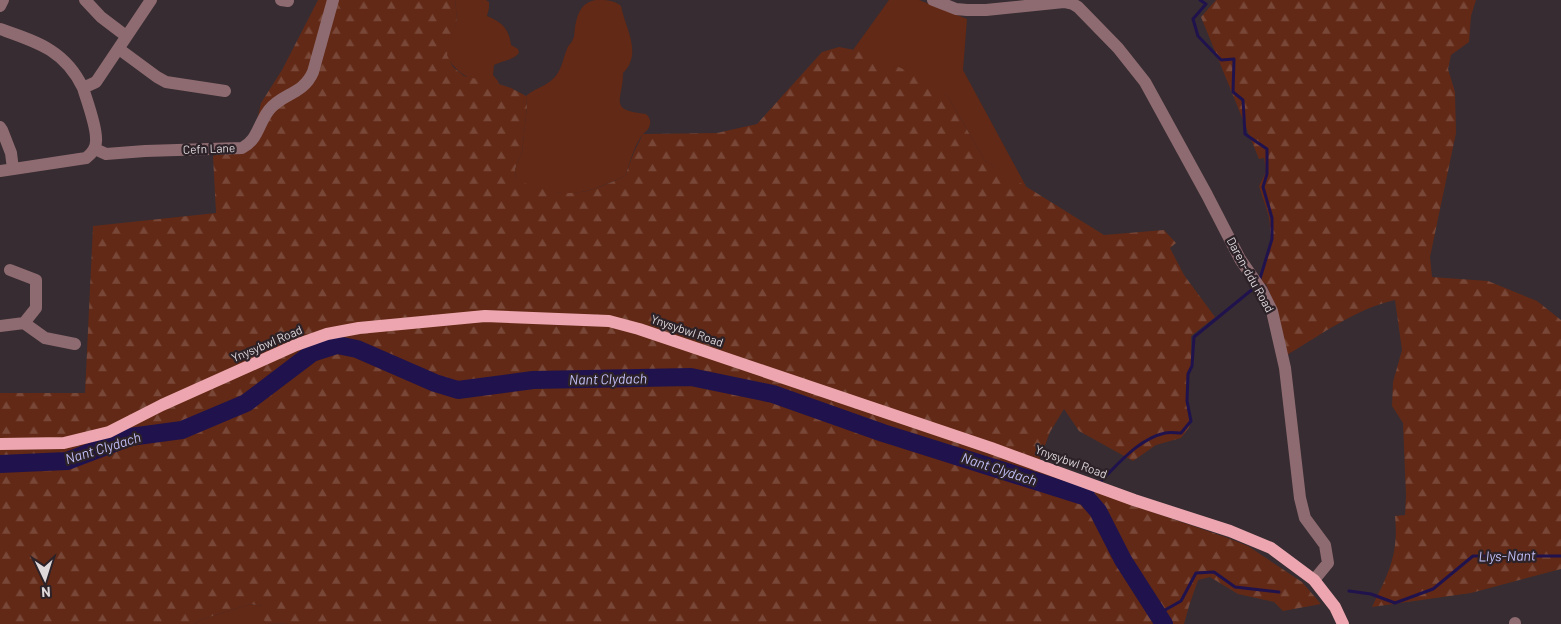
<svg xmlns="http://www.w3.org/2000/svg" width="1561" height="624" viewBox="0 0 1561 624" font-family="Barlow,sans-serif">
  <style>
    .grass { fill: #622916 }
    .forest { fill: url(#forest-firs) }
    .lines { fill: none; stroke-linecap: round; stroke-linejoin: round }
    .stream { stroke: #20134d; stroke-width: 3 }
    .river { stroke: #20134d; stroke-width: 18 }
    .minor { stroke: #8e6b70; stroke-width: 12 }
    .major { stroke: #eda6af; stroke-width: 12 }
    .labels { text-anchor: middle; stroke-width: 4.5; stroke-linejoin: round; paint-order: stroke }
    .street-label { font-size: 12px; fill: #ded8db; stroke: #2c2228 }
    .water-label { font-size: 14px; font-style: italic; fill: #c0bef6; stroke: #2c2228 }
  </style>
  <defs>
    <pattern id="forest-firs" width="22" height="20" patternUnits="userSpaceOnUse" patternTransform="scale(1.25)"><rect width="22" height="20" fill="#622916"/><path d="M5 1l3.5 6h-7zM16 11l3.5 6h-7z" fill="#784737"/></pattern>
  </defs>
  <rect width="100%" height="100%" fill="#362c32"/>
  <path class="grass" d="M 455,0 L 486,0 L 489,2 L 489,8 L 487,16 C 502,22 509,29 511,45 L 518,49 L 519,53 C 512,61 503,60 494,65 L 493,75 L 498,81 L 499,84 C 473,80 460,79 446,55 L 457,19 Z
    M 596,0 C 606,0 614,0 621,6 C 625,28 643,53 623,73 C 623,101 607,110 646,114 C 649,117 651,120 650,124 C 649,130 646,131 643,134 C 634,145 630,163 625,176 C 578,198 564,198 516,181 L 515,169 L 522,152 L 527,107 L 526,96 C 535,88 546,87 555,77 C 562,69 563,58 567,49 C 568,45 572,43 573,39 C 575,36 574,31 575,28 C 577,15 581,2 596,0 Z
    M 889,0 L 919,0 L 967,19 L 963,70 L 1027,188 L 985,161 L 947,95 L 853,50 Z
    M 251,604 L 262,606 L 267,623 L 290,624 L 194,624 L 203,619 Z"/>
  <path class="forest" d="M 318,0 L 455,0 L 457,19 L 447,55 L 453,67 L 464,76 L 499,84 L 511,88 L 526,96 L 527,107 L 522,152 L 515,169 L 516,180 C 564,198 579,198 625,176 L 634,152 L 643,134 L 717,133 L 757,124 L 822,52 L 839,47 L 865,52 L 903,69 L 947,95 L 985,161 L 1104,235 L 1164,230 L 1176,243 L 1170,248 L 1184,275 L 1215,317 L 1191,336 L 1191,366 L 1187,373 L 1186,401 L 1190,426 L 1181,438 L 1156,445 L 1133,461 L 1079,431 L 1064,409 L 1050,432 L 1036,469 L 1129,504 L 1225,537 L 1248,546 L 1302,582 L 1321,604 L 1283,611 L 1274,602 L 1238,594 L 1210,577 L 1198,580 L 1189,606 L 1184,624 L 290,624 L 267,623 L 257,614 L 262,606 L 251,604 L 203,619 L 194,624 L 0,624 L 0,393 L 85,393 L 93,226 L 216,213 L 213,156 L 252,141 L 261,103 L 282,70 Z
    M 1216,0 L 1476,0 L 1471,16 L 1469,42 L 1451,55 L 1448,69 L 1455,92 L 1456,133 L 1430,257 L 1432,277 L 1488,281 L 1537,301 L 1561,320 L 1561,569 L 1471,593 L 1372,607 C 1388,574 1399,555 1395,516 L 1405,515 L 1406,496 L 1403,423 L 1392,406 L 1393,382 L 1402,350 L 1395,300 C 1357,308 1319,336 1287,355 L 1276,308 L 1266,284 L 1258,282 L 1271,239 L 1269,217 L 1259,186 L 1266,172 L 1264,158 L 1259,159 L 1201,17 Z"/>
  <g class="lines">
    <path class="stream" d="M 1200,0 L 1206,4 L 1193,19 L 1198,36 L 1221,60 L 1234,59 L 1233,92 L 1243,100 L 1245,134 L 1267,149 L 1267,174 L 1263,187 L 1272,218 L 1272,239 L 1259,282
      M 1102,480 C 1120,462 1139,439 1165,433 C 1170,432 1176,433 1181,433 L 1191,421 L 1187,401 L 1188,374 L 1192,366 L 1194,337 L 1254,288
      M 1086,497 L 1093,492
      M 1349,591 L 1371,594 L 1395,603 L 1433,589 L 1473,556 L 1561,556
      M 1158,614 L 1181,601 L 1196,573 L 1214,572 L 1235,587 L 1279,592"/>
    <path class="river" d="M 0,464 L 67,461 L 130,437 L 182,430 L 246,403 L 312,353 L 337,345 L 357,349 L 435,383 L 458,390 L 533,380 L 691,377 L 773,394 L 883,433 L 1086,497 L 1098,511 L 1123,560 L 1164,624"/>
    <path class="minor" d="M 85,0 L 101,17 L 126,36
      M 281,0 L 288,1
      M 933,0 L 956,9 L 967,10 L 986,10 L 1064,2 L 1073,4 L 1078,7 L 1118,48 L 1145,82 L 1207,195 L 1240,259 L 1262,291 L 1272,311 L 1285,368 L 1300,498 L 1305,518 L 1325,545 L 1328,563 L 1314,580
      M 0,6 L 3,0
      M 0,29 C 37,42 65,50 83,88
      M 119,49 L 157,77 L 166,82 L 225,91
      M 0,127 L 2,130 L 11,153 L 13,169
      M 95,149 L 106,154 L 145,151 L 242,148 C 258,140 258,124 269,110 C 282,93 303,95 313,72 L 333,0
      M 0,171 L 86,158 C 93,153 97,147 96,138 C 96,125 87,101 83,88 L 96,82 L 151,0
      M 10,270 L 36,280 L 36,308 L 24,323
      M 0,326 L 24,323 L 45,338 L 75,344
      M 1515,624 L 1515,623"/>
    <path class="major" d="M 0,444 L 64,443 L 109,432 L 162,405 L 296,345 L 327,334 L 359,328 L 485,316 L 609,321 L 639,329 L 991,448 L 1134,500 L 1230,531 L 1271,548 L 1314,580 L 1335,607 L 1343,624"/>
  </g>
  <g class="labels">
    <g class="street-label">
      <text transform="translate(209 149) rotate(-2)" y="4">Cefn Lane</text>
      <text transform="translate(1250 275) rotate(61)" y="4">Daren-ddu Road</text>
      <text transform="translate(687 331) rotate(19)" y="4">Ynysybwl Road</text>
      <text transform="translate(267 344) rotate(-23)" y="4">Ynysybwl Road</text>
      <text transform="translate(1071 462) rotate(20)" y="4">Ynysybwl Road</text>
    </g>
    <g class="water-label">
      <text transform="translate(608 379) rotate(-1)" y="5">Nant Clydach</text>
      <text transform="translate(103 448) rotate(-17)" y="5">Nant Clydach</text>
      <text transform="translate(999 469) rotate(18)" y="5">Nant Clydach</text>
      <text transform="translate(1507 556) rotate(-1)" y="5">Llys-Nant</text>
    </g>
  </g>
  <g transform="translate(45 579) rotate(176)" stroke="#2c2228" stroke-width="4" paint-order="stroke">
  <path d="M0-4L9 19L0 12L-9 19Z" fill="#ded8db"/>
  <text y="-8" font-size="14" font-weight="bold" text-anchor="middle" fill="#ded8db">N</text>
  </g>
</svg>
